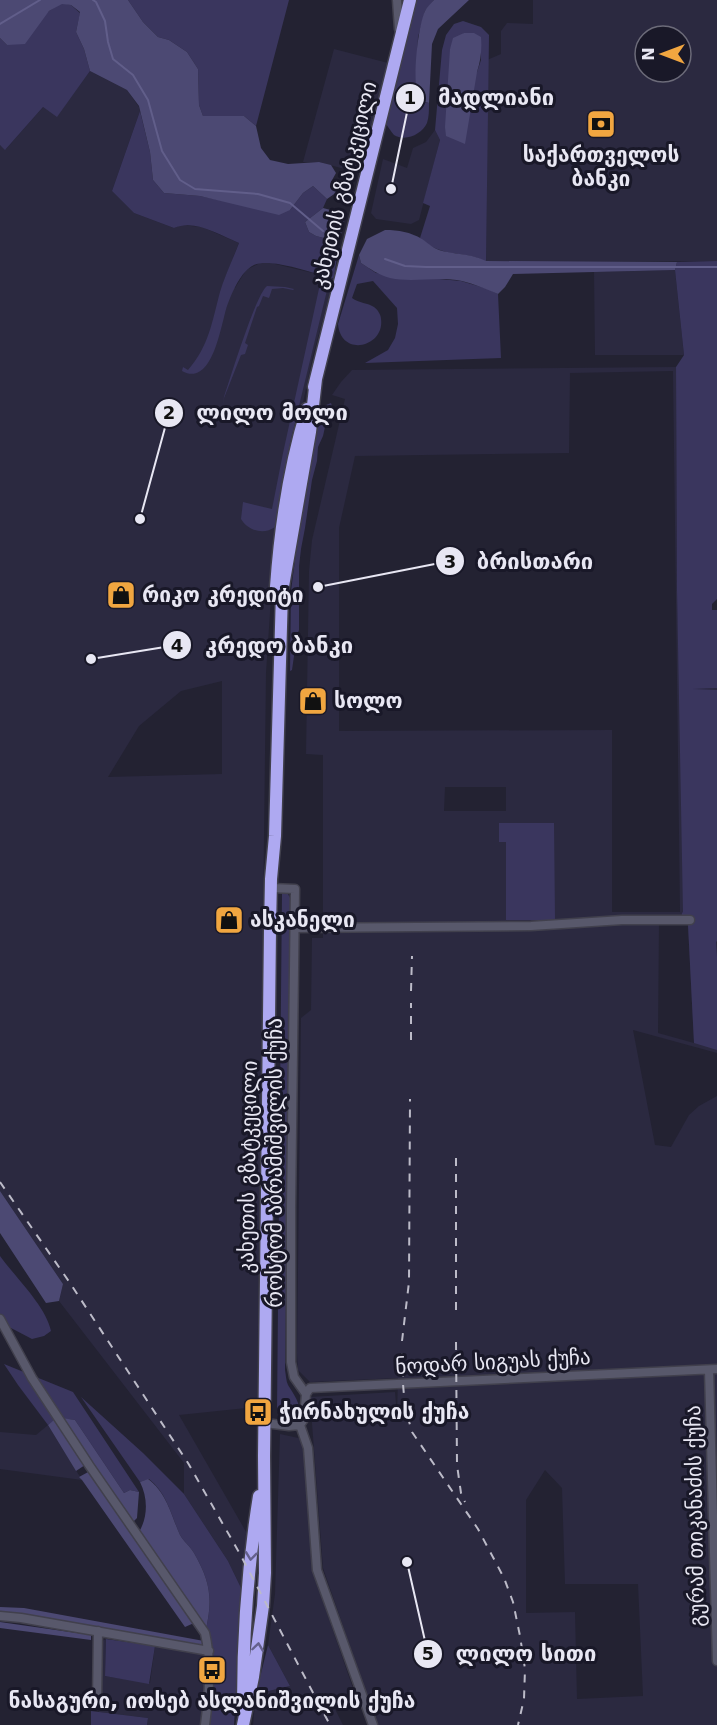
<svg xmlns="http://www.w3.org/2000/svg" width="717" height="1725" viewBox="0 0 717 1725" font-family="'DejaVu Sans','Noto Sans Georgian',sans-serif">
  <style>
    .built { fill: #2b2940; fill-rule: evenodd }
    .green { fill: #3a365e; fill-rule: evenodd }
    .forest { fill: #4c4973 }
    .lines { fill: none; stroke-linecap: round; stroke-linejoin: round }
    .stream { stroke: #615e8a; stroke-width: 2 }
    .minor-casing { stroke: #41404d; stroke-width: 11 }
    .highway-casing { stroke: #41404d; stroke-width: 15 }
    .minor { stroke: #58586b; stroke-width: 8 }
    .highway { stroke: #aea9f1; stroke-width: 12 }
    .rail { stroke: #bcbbc8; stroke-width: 2; stroke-dasharray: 8 8; stroke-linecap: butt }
    .oneway { stroke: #64608c }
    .labels { text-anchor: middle; stroke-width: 6; stroke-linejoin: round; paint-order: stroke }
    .poi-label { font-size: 21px; font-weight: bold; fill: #e8e7f3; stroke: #191828; text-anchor: start }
    .street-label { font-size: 21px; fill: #e8e7f3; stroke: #191828 }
    .leader { fill: none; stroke: #e8e7f3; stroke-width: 2 }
    .callout-dot { fill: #e8e7f3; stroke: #191828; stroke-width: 2 }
    .mark-label { font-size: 18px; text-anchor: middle; font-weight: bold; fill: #111 }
    .callout-label { font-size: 22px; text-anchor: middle; font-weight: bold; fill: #e8e7f3; stroke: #191828; stroke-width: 6; stroke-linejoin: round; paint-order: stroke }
  </style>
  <rect width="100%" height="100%" fill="#232232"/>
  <path class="built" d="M 533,0 L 717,0 L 717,261 L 486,262 L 487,60 L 501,54 L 501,31 L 507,23 L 533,24 ZM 645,36 L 681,36 L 681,72 L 645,72 Z
    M 334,49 L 388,63 L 359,173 L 319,162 L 303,162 Z
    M 90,71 L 127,90 L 139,107 L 140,111 L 112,191 L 134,213 L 174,228 L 180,225 L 202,227 L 239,243 L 223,283 L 235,288 L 246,270 L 260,263 L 271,263 L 334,278 L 312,359 L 289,471 L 273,567 L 266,673 L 257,1407 L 179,1415 L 249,1537 L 242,1590 L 228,1561 L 184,1494 L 184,1463 L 59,1301 L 63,1284 L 0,1191 L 0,145 L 6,149 L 43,107 L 57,116 ZM 222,681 L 222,774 L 108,777 L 139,726 L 181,691 Z
    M 435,130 L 440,140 L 419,220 L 411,224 L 376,219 L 371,213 L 383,159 L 407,168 L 413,148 L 426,142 Z
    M 675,270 L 684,355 L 595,355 L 594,272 Z
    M 676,367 L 677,591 L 680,689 L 717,688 L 717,1053 L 633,1030 L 655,1145 L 671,1147 L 689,1115 L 699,1106 L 717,1096 L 717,1725 L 377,1725 L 323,1568 L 310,1397 L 395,1392 L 397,1415 L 398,1378 L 310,1382 L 298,1370 L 297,1353 L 301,1018 L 311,1010 L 312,938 L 323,938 L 323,755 L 306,754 L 309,571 L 312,540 L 345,399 L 332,395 L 341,382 L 352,370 ZM 673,371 L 680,912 L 612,912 L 612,730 L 339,731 L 339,528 L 355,456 L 569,453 L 570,373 ZM 445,787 L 506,787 L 506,811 L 444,811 ZM 681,922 L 688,925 L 694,1043 L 658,1033 L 659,923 ZM 545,1470 L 562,1488 L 565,1584 L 638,1584 L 643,1696 L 577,1699 L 575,1612 L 526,1613 L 526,1500 Z
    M 48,1425 L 82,1480 L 0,1469 L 0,1432 L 36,1435 Z
    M 280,1434 L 303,1439 L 307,1471 L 312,1570 L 355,1694 L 332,1703 L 343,1725 L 253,1725 L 256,1694 L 290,1686 L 268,1645 L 275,1594 Z
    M 106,1639 L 105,1676 L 150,1683 L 155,1646 L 206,1654 L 204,1725 L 147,1725 L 148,1718 L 99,1712 L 100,1642 Z"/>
  <path class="green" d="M 128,0 L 289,0 L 256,126 L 244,116 L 203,116 L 199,105 L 198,69 L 187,52 L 169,40 L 158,37 L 143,22 Z
    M 417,0 L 434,0 L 425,11 L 418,37 L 416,80 L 424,102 L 429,103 C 429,110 429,117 427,123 C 422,134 406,142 394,135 C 391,132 388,126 385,123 Z
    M 62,3 L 71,5 L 80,13 L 76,32 L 84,49 L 90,71 L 57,117 L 43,107 L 5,150 L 0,145 L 0,38 L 7,45 L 49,11 Z
    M 463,21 L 481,27 L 489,35 L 486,262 C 469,252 454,256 437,249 C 431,247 425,242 420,238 L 430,206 L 423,203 L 440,140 L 435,130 L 442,50 L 446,35 L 454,24 ZM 464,33 L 481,46 L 481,60 L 477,72 L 446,101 L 450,75 L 450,49 Z
    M 140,111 L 150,152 L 153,180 L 164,193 L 200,196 L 224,201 L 290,210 L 303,193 L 313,186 L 327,199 L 323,208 L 305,222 L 309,232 L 316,236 L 339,242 L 334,278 L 330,278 L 290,443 L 276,524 L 275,527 C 264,535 248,531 241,519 L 243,502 L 272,509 L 283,453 L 322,275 C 305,271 270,258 254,265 C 241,271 232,292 227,306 C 221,324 213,388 182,371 L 183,367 L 188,370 C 209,346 212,322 220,292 C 225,275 233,259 239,243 C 219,235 195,219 174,228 L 134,213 L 112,191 Z
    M 359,255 L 361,263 L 376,273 L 461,281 L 488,289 L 498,294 L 501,358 L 365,363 L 388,350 L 395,338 L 398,324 L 397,308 L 373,281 L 357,284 L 352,298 C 359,303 368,303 374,307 C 378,310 381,315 381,319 C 385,347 341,358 338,324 Z
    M 717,261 L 717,599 L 712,604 L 712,610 L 717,610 L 717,688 L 693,689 L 717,690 L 717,941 L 716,942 L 717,957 L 717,1050 L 694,1043 L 688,925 L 681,922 L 682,913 L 683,912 L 677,591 L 676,367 L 684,355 L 675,270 L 677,262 Z
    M 267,286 L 285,287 L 294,289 L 293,290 L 283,288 L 272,289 L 269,298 L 263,296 L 259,306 L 257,307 L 245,343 L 248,345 L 245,354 L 241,355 L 224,398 L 222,408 L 224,397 C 230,379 256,294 267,286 Z
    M 331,403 L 332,406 L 329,409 L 323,436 L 318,447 L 317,461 L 312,480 L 305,528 L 301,549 L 299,566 L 299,630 L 297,635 L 292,670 L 290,671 L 291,591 L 298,537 L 315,435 L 326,405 Z
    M 499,823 L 554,823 L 555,920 L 506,920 L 506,842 L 499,842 Z
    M 282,893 L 288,894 L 290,898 L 285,1370 C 286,1375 286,1381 288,1385 C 292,1392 310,1415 290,1417 C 284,1417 281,1415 277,1411 Z
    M 0,1256 C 15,1277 46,1306 51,1331 L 44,1336 L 32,1339 L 11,1328 L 0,1325 Z
    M 4,1364 L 73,1392 L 139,1492 L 130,1490 L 124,1493 L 75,1420 L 58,1418 L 48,1425 L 18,1385 Z
    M 81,1397 L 143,1453 L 184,1494 L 228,1561 L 242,1590 L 234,1725 L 209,1725 C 212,1693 220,1658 206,1629 C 213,1598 210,1581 194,1553 C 190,1546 184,1542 180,1535 C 171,1515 167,1493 149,1479 L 140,1482 Z
    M 106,1639 L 155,1646 L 149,1684 L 105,1676 Z
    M 268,1645 L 290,1686 L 256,1694 Z
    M 91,1711 L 148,1718 L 147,1725 L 91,1725 Z"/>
  <path class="forest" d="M 0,0 L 128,0 L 143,22 L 158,37 L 169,40 L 187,52 L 198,69 L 199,105 L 203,116 L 244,116 L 256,126 L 261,148 L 270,160 L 288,164 L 319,162 L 331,165 L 336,173 L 331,182 L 340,190 L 327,199 L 313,186 L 303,193 L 290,210 L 279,215 L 200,196 L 164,193 L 153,180 L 150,152 L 139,106 L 127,90 L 90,71 L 84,49 L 76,32 L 80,12 L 71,5 L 62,4 L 49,11 L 25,44 L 7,45 L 0,38 Z
    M 434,0 L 469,0 L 438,29 L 432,44 L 429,103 C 424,102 420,100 418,95 C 412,80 418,26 425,11 C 427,7 431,3 434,0 Z
    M 464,33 L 474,33 L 481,37 C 482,49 481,60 477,72 L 465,144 L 446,136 L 445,127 L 450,49 L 453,38 Z
    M 323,208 L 346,214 L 339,242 L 316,236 L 309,232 L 305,222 Z
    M 385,230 C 399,230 410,232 422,239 C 428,243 433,248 439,250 C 456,255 470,253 486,261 L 677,262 L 675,270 L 513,274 L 505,287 L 498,294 C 486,289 474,284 462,281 C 438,276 413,283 390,278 C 379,275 370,269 361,263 L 359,255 L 367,239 Z
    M 0,1191 L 63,1284 L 59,1301 L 46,1303 L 0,1233 Z
    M 62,1418 L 75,1420 L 124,1493 L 130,1490 L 139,1492 L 137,1518 L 133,1522 Z
    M 54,1420 L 85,1465 L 76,1471 L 48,1425 Z
    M 90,1471 L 194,1623 L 185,1627 L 82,1480 L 79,1477 Z
    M 148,1479 C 167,1493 171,1515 180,1535 C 184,1542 190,1546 194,1553 C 210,1581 213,1598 206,1629 L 139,1532 C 148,1517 148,1498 140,1482 Z
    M 0,1607 L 24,1608 L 204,1641 L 203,1647 L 0,1613 Z
    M 0,1622 L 91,1635 L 91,1640 L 0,1628 Z"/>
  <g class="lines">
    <path class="stream" d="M 93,0 L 96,2 L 105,21 L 108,42 L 113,59 L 133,75 L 148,100 L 162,151 L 180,180 L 195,189 L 258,194 L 290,203 L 323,231
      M 0,24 L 40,0
      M 385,259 L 405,266 L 426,267 L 717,267"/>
    <g class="minor-casing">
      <path id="minor" d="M 397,0 L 399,29
        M 271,888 L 295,889 L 291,1208 L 291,1362 L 294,1377 L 306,1394
        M 294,928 L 531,926 L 622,920 L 690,920
        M 0,1319 L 32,1378 L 89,1465 L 205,1633 C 212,1663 209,1695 205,1725
        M 709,1370 L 717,1661
        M 265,1423 L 289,1426 L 300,1425
        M 0,1616 L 21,1618 L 209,1651
        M 97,1703 L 98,1631
        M 373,1725 L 317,1570 L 308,1448 L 300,1425 L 304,1419 L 306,1394 L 310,1388 L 717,1369"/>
    </g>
    <g class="highway-casing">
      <path id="highway" d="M 314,387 L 410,0
        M 276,587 C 280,530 290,464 307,409
        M 243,1703 C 243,1634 248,1564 259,1496
        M 243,1725 L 253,1677 L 263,1606 L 265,1573 L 264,1456 L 270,930 L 271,879 L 275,836 L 282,592 L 310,432 L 316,379"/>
    </g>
    <use href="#minor" class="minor"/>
    <use href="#highway" class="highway"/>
    <path class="rail" d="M 411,991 L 412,956
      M 411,1040 L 411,1003
      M 0,1182 L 70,1283 L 188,1463 L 240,1554 L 330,1725
      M 456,1310 L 456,1150
      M 402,1341 L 409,1282 L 410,1099
      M 456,1342 L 457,1465 L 461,1493 L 465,1502
      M 402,1353 L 403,1384 L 405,1407 L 412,1432 L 478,1529 L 504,1578 L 513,1602 L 520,1636 L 525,1669 L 524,1699 L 518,1725"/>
  </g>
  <defs><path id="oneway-chevron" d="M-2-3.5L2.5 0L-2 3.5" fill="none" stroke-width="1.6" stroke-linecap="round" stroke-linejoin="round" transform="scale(1.5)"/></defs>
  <g class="oneway">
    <use href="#oneway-chevron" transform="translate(251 1556) rotate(97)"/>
    <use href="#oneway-chevron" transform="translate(258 1647) rotate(-82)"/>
  </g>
  <defs>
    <g id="bank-square" transform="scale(1.5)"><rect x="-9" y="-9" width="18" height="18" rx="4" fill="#f1a640" stroke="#191828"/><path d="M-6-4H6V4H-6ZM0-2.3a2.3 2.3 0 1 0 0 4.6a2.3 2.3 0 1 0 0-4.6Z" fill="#111"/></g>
    <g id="shop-square" transform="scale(1.5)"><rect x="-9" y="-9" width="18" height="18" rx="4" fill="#f1a640" stroke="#191828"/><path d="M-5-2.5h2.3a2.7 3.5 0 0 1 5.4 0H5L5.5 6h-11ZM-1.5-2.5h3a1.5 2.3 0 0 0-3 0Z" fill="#111"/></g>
    <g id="bus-square" transform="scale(1.5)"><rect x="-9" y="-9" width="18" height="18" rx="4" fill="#f1a640" stroke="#191828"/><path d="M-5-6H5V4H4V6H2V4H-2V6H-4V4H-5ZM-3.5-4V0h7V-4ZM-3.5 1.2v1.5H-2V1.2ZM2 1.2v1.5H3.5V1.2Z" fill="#111"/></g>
  </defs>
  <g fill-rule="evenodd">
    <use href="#bank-square" x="601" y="124"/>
    <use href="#shop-square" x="121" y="595"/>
    <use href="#shop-square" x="313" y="701"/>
    <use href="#shop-square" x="229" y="920"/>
    <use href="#bus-square" x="258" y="1412"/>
    <use href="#bus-square" x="212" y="1670"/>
  </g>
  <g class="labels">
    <g class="poi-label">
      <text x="601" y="162" text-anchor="middle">საქართველოს<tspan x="601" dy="24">ბანკი</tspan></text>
      <text x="142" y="602">რიკო კრედიტი</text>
      <text x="334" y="708">სოლო</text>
      <text x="250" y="927">ასკანელი</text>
      <text x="279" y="1419">ჭირნახულის ქუჩა</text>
      <text x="212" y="1708" text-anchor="middle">ნასაგური, იოსებ ასლანიშვილის ქუჩა</text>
    </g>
    <g class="street-label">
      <text transform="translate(344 185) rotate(-76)" y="7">კახეთის გზატკეცილი</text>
      <text transform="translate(275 1163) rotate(-90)" y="7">როსტომ აბრამიშვილის ქუჩა</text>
      <text transform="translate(248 1167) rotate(-89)" y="7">კახეთის გზატკეცილი</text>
      <text transform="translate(493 1362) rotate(-3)" y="7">ნოდარ სიგუას ქუჩა</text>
      <text transform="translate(695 1516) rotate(-91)" y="7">გურამ თიკანაძის ქუჩა</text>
    </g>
  </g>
  <path class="leader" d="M391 189L410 98M140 519L169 413M318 587L450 561M91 659L177 645M407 1562L428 1654"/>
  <g class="callout-dot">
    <circle cx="391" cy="189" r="6"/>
    <circle cx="140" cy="519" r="6"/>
    <circle cx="318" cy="587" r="6"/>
    <circle cx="91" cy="659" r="6"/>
    <circle cx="407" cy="1562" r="6"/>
    <circle cx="410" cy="98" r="15"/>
    <circle cx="169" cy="413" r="15"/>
    <circle cx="450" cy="561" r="15"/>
    <circle cx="177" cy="645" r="15"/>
    <circle cx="428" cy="1654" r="15"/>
  </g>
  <g class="mark-label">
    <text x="410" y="104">1</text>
    <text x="169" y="419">2</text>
    <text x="450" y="568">3</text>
    <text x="177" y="652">4</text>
    <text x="428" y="1660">5</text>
  </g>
  <g class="callout-label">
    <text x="496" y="105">მადლიანი</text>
    <text x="272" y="420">ლილო მოლი</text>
    <text x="535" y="569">ბრისთარი</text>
    <text x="279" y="653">კრედო ბანკი</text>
    <text x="526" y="1661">ლილო სითი</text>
  </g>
  <g transform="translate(663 54) rotate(270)"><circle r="28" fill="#191828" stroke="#6c6b79" stroke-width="1.5"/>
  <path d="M0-4.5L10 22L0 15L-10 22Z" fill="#f1a640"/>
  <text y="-9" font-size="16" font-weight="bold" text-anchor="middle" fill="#e8e7f3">N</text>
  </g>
</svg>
